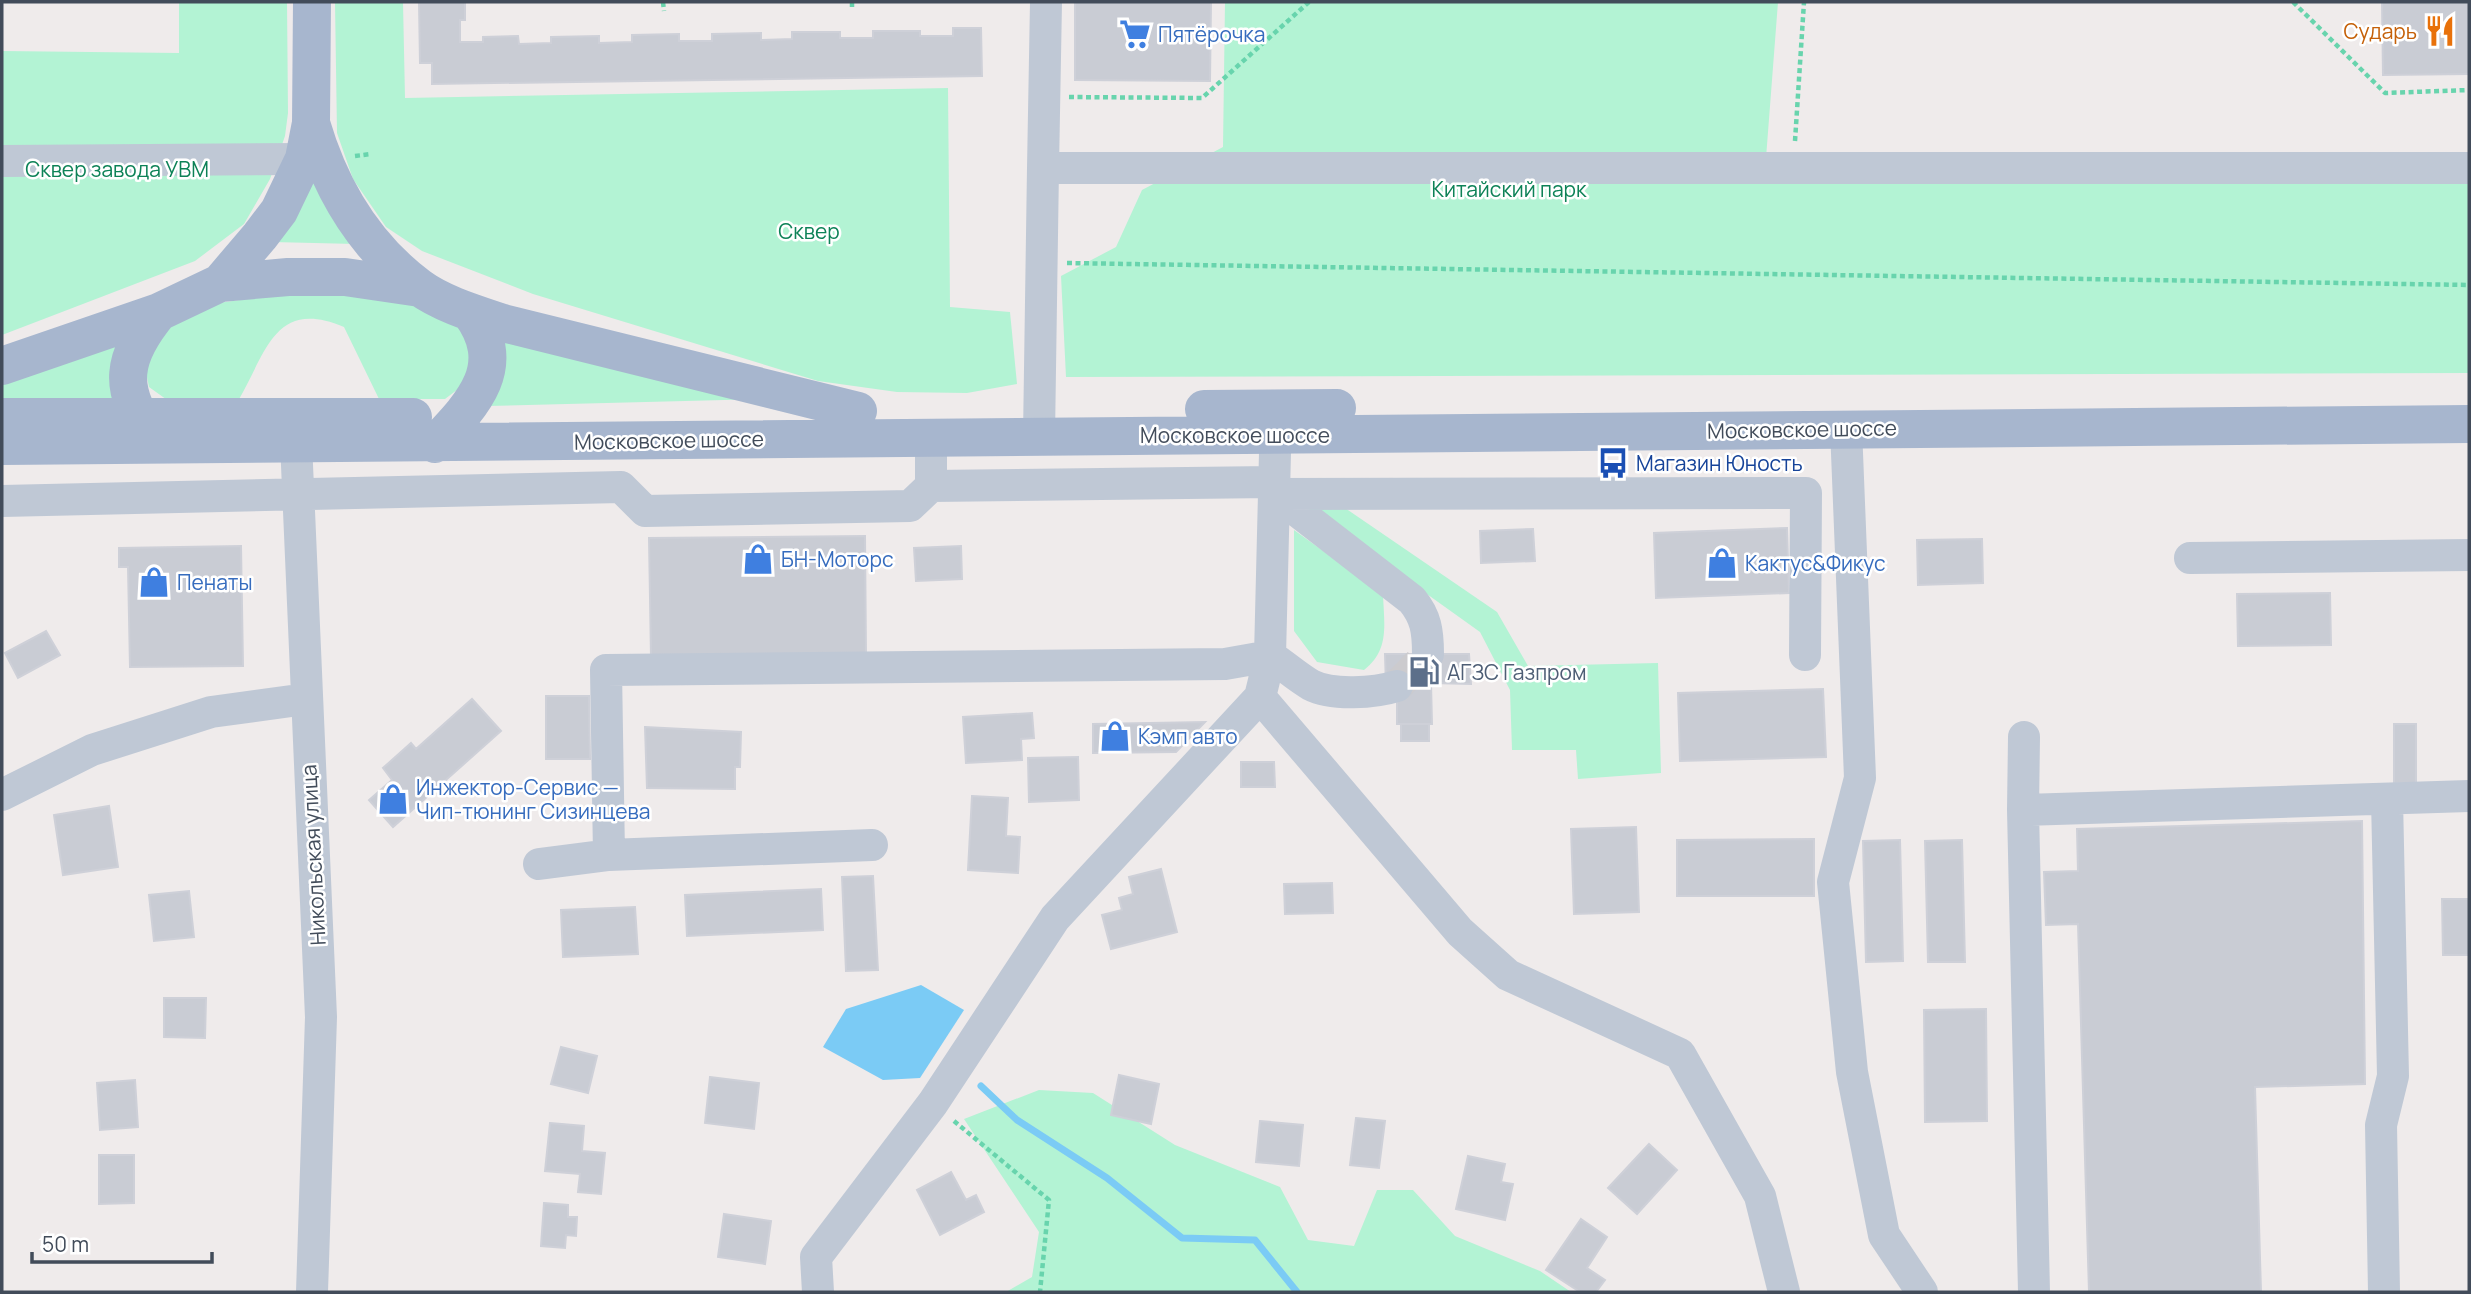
<svg xmlns="http://www.w3.org/2000/svg" width="2471" height="1294" viewBox="0 0 2471 1294" font-family="Manrope,sans-serif">
<rect width="100%" height="100%" fill="#efebeb"/>
<path fill="#b3f3d4" d="M 179,2 L 287,2 L 288,113 L 285,136 L 270,179 L 244,224 L 195,261 L 2,335 L 2,51 L 179,53 Z
M 335,2 L 403,2 L 405,98 L 948,88 L 950,307 L 1010,312 L 1017,384 L 967,393 L 897,392 L 818,381 L 533,294 L 422,251 L 386,227 L 353,179 L 337,133 Z
M 1225,2 L 1778,2 L 1764,184 L 2469,181 L 2469,373 L 1066,377 L 1061,276 L 1116,247 L 1142,190 L 1223,147 Z
M 313,178 L 356,244 L 272,242 Z
M 312,290 L 418,301 L 453,321 L 468,339 L 473,360 L 466,383 L 445,399 L 379,399 L 344,327 C 275,298 267,351 238,401 L 170,402 L 149,387 L 144,362 L 158,333 L 211,304 Z
M 132,330 L 120,406 L 2,401 L 2,379 Z
M 501,334 L 764,399 L 486,406 Z
M 1301,504 L 1345,508 L 1497,612 L 1528,666 L 1658,663 L 1661,773 L 1578,779 L 1576,750 L 1512,750 L 1510,690 L 1480,632 Z
M 1294,530 L 1383,594 C 1384,624 1390,650 1364,670 L 1317,662 L 1294,631 Z
M 1039,1090 L 1093,1093 L 1175,1145 L 1280,1187 L 1308,1240 L 1354,1246 L 1377,1190 L 1413,1190 L 1455,1236 L 1540,1271 L 1571,1292 L 1006,1292 L 1032,1277 L 1039,1232 L 964,1119 Z"/>
<path fill="#7bcbf5" d="M 921,985 L 964,1010 L 920,1078 L 883,1080 L 823,1047 L 846,1009 Z"/>
<g fill="none" stroke-linecap="round" stroke-linejoin="round">
<path stroke="#7bcbf5" stroke-width="7" d="M 981,1086 L 1017,1120 L 1107,1178 L 1182,1238 L 1255,1240 L 1297,1292"/>
</g>
<path fill="#c9ccd4" stroke="#ced0d8" stroke-width="2" d="M 419,2 L 465,2 L 465,20 L 460,20 L 460,42 L 483,42 L 483,37 L 518,36 L 519,44 L 551,43 L 551,37 L 599,36 L 599,43 L 632,42 L 632,35 L 679,34 L 679,41 L 712,41 L 712,34 L 761,33 L 761,40 L 792,39 L 792,32 L 840,32 L 840,38 L 873,38 L 873,31 L 920,31 L 920,36 L 953,36 L 953,28 L 981,28 L 982,76 L 432,84 L 432,63 L 420,63 Z
M 1075,2 L 1211,2 L 1210,81 L 1075,80 Z
M 2382,2 L 2469,2 L 2469,74 L 2383,75 Z
M 1787,528 L 1789,593 L 1656,598 L 1654,533 Z
M 1533,529 L 1535,561 L 1481,563 L 1480,531 Z
M 865,536 L 866,655 L 651,657 L 649,538 Z
M 1982,539 L 1983,583 L 1918,585 L 1917,540 Z
M 241,546 L 243,666 L 130,667 L 128,567 L 119,567 L 119,548 Z
M 961,546 L 962,579 L 916,581 L 914,548 Z
M 2330,593 L 2331,645 L 2238,646 L 2237,594 Z
M 46,631 L 60,655 L 18,678 L 5,653 Z
M 1385,654 L 1469,654 L 1471,684 L 1431,683 L 1432,724 L 1397,724 L 1397,686 L 1386,686 Z
M 1823,689 L 1826,757 L 1680,761 L 1678,693 Z
M 546,696 L 589,696 L 590,759 L 546,759 Z
M 472,699 L 501,731 L 393,827 L 369,800 L 392,780 L 383,768 L 411,743 L 416,749 Z
M 1032,713 L 1034,738 L 1021,739 L 1022,760 L 966,763 L 963,717 Z
M 1205,722 L 1176,752 L 1093,753 L 1093,724 Z
M 1401,724 L 1429,724 L 1429,741 L 1401,741 Z
M 2394,724 L 2416,724 L 2416,783 L 2394,783 Z
M 645,727 L 741,732 L 740,767 L 735,767 L 735,789 L 647,788 Z
M 1078,757 L 1079,800 L 1029,802 L 1028,758 Z
M 1241,762 L 1274,762 L 1275,787 L 1241,787 Z
M 972,796 L 1008,798 L 1006,836 L 1020,837 L 1018,873 L 968,870 Z
M 109,806 L 118,867 L 63,875 L 54,815 Z
M 2362,821 L 2365,1084 L 2255,1087 L 2261,1292 L 2089,1292 L 2078,924 L 2046,925 L 2044,872 L 2078,871 L 2077,829 Z
M 1636,827 L 1639,912 L 1574,914 L 1571,829 Z
M 1814,839 L 1814,896 L 1677,896 L 1677,840 Z
M 1900,840 L 1903,961 L 1866,962 L 1863,841 Z
M 1962,840 L 1965,962 L 1928,962 L 1925,841 Z
M 1161,869 L 1177,932 L 1111,949 L 1102,915 L 1122,910 L 1119,898 L 1133,894 L 1129,877 Z
M 873,876 L 878,970 L 846,971 L 842,877 Z
M 1332,883 L 1333,913 L 1285,914 L 1284,884 Z
M 821,889 L 823,930 L 687,936 L 685,895 Z
M 189,891 L 194,937 L 154,941 L 149,895 Z
M 2442,899 L 2469,899 L 2469,955 L 2443,955 Z
M 635,907 L 638,954 L 563,957 L 561,910 Z
M 164,998 L 206,998 L 205,1038 L 164,1037 Z
M 1986,1009 L 1987,1121 L 1925,1122 L 1924,1010 Z
M 561,1047 L 597,1056 L 588,1093 L 551,1084 Z
M 1119,1075 L 1159,1084 L 1151,1124 L 1111,1115 Z
M 710,1077 L 759,1083 L 754,1129 L 705,1123 Z
M 135,1080 L 138,1127 L 100,1130 L 97,1083 Z
M 1356,1118 L 1385,1121 L 1379,1168 L 1350,1165 Z
M 1260,1121 L 1303,1125 L 1299,1166 L 1256,1162 Z
M 550,1123 L 584,1126 L 582,1151 L 605,1153 L 601,1194 L 578,1192 L 580,1174 L 545,1171 Z
M 1649,1144 L 1677,1170 L 1637,1214 L 1608,1188 Z
M 99,1155 L 134,1155 L 134,1203 L 99,1204 Z
M 1468,1156 L 1505,1164 L 1501,1182 L 1513,1184 L 1505,1220 L 1456,1209 Z
M 951,1172 L 966,1200 L 976,1195 L 984,1212 L 940,1235 L 917,1190 Z
M 544,1203 L 568,1205 L 568,1217 L 577,1217 L 576,1236 L 566,1235 L 565,1248 L 541,1246 Z
M 724,1214 L 771,1221 L 765,1264 L 718,1257 Z
M 1581,1219 L 1607,1237 L 1587,1268 L 1605,1280 L 1596,1292 L 1580,1292 L 1546,1270 Z"/>
<g fill="none" stroke-linecap="round" stroke-linejoin="round">
<path stroke="#cccbce" stroke-width="32" stroke-dasharray="32 16" stroke-linecap="butt" d="M 1397,686 L 1428,654"/>
<path stroke="#68d4ad" stroke-width="4.5" stroke-dasharray="5 3.5" stroke-linecap="butt" d="M 663,2 L 664,11
M 852,2 L 852,10
M 2293,2 L 2385,93 L 2469,90
M 1069,97 L 1202,98 L 1309,2
M 1795,141 L 1804,2
M 355,156 L 371,154
M 1067,263 L 2469,285
M 954,1121 L 1049,1200 L 1040,1292"/>
<path stroke="#bfc8d5" stroke-width="32" d="M 2,161 L 304,159
M 1043,168 L 1046,2
M 295,419 L 321,1017 L 312,1292
M 1846,428 L 1860,778 L 1833,882 L 1852,1072 L 1884,1235 L 1922,1292
M 1039,436 L 1043,168 L 2469,168
M 931,486 L 1275,482
M 1275,494 L 1806,493 L 1805,655
M 1275,494 L 1412,600 C 1426,617 1428,631 1428,654
M 2,501 L 621,487 L 645,511 L 910,506 L 931,486 L 931,436
M 2190,558 L 2469,555
M 1260,697 L 1460,932 L 1508,975 L 1680,1054 L 1760,1196 L 1784,1292
M 2024,737 L 2023,810 L 2469,796
M 2,795 L 92,750 L 211,712 L 306,699
M 2023,810 L 2034,1292
M 609,855 L 606,670 L 1225,664 L 1270,656 L 1276,412
M 539,864 L 609,855 L 872,845
M 818,1292 L 816,1257 L 933,1103 L 1055,918 L 1260,697 L 1270,656 C 1284,665 1297,677 1311,685 C 1332,696 1375,693 1397,686
M 2384,1292 L 2381,1125 L 2393,1076 L 2387,799"/>
<path stroke="#a7b6ce" stroke-width="38" d="M 311,123 C 330,188 363,245 419,287 C 442,304 476,314 503,323 L 858,411
M 220,283 L 288,277 L 345,277 L 420,288
M 2,366 L 159,312 L 220,283 L 260,236 L 279,211 L 304,159 L 311,123 L 312,2
M 1204,409 L 1337,408
M 2,417 L 413,417
M 153,437 C 116,389 122,357 159,312
M 435,444 C 474,403 510,366 470,312
M 2,446 L 2469,424"/>
</g>
<defs>
<symbol id="restaurant-bare" viewBox="-9 -9 18 18"><path d="M-5-6h1v4h1v-4h1v4h1v-4h1v5L-1.5 .5V6h-2V.5L-5-1ZM5-6V6H3V1.5H1.5Q1.5-4 5-6Z" fill="#e8710a" stroke="#fff" stroke-width="2.5" paint-order="stroke"/></symbol>
<symbol id="supermarket-bare" viewBox="-9 -9 18 18"><path d="M-6-5.5h2.5l.6 2H6L4.5 2H-2.5L-4.4-4H-6ZM-1.5 3.2a1.3 1.3 0 1 0 .1 0ZM3 3.2a1.3 1.3 0 1 0 .1 0Z" fill="#3f7fe0" stroke="#fff" stroke-width="2.5" paint-order="stroke"/></symbol>
<symbol id="bus-bare" viewBox="-9 -9 18 18"><path d="M-5-6H5V4H4V6H2V4H-2V6H-4V4H-5ZM-3.5-4V0h7V-4ZM-3.5 1.2v1.5H-2V1.2ZM2 1.2v1.5H3.5V1.2Z" fill="#1a4fb4" stroke="#fff" stroke-width="2.5" paint-order="stroke"/></symbol>
<symbol id="shop-bare" viewBox="-9 -9 18 18"><path d="M-5-2.5h2.3a2.7 3.5 0 0 1 5.4 0H5L5.5 6h-11ZM-1.5-2.5h3a1.5 2.3 0 0 0-3 0Z" fill="#3f7fe0" stroke="#fff" stroke-width="2.5" paint-order="stroke"/></symbol>
<symbol id="fuel-bare" viewBox="-9 -9 18 18"><path d="M-5.5-6h7V0h2V4h1.3V-2.5L3-4.5l.8-.8L6-3V5H2.5V1h-1V6h-7ZM-4.2-4.7v3.2H.2V-4.7Z" fill="#5c6f8a" stroke="#fff" stroke-width="2.5" paint-order="stroke"/></symbol>
</defs>
<g fill-rule="evenodd">
<use href="#restaurant-bare" x="2418" y="9" width="44" height="44"/>
<use href="#supermarket-bare" x="1113" y="12" width="44" height="44"/>
<use href="#bus-bare" x="1591" y="441" width="44" height="44"/>
<use href="#shop-bare" x="736" y="537" width="44" height="44"/>
<use href="#shop-bare" x="1700" y="541" width="44" height="44"/>
<use href="#shop-bare" x="132" y="560" width="44" height="44"/>
<use href="#fuel-bare" x="1402" y="650" width="44" height="44"/>
<use href="#shop-bare" x="1093" y="714" width="44" height="44"/>
<use href="#shop-bare" x="371" y="777" width="44" height="44"/>
</g>
<g text-anchor="middle" dominant-baseline="central" stroke-width="5" stroke-linejoin="round" paint-order="stroke">
<g font-size="21" fill="#c56008" stroke="#fff" text-anchor="end">
<text x="2417" y="31">Сударь</text>
</g>
<g font-size="21" fill="#366cbe" stroke="#fff" text-anchor="start">
<text x="1158" y="34">Пятёрочка</text>
<text x="781" y="559">БН-Моторс</text>
<text x="1745" y="563">Кактус&amp;Фикус</text>
<text x="177" y="582">Пенаты</text>
<text x="1138" y="736">Кэмп авто</text>
<text x="416" y="787">Инжектор-Сервис —<tspan x="416" dy="24">Чип-тюнинг Сизинцева</tspan></text>
</g>
<g font-size="21" fill="#0d8257" stroke="#fff">
<text x="117" y="169">Сквер завода УВМ</text>
<text x="1509" y="189">Китайский парк</text>
<text x="809" y="231">Сквер</text>
</g>
<g font-size="21" fill="#424c5a" stroke="#fff">
<text transform="translate(1802 429) rotate(-1)">Московское шоссе</text>
<text x="1235" y="435">Московское шоссе</text>
<text transform="translate(669 440) rotate(-1)">Московское шоссе</text>
<text transform="translate(313 855) rotate(-93)">Никольская улица</text>
</g>
<g font-size="21" fill="#164399" stroke="#fff" text-anchor="start">
<text x="1636" y="463">Магазин Юность</text>
</g>
<g font-size="21" fill="#4e5e75" stroke="#fff" text-anchor="start">
<text x="1447" y="672">АГЗС Газпром</text>
</g>
</g>
<rect width="2471" height="1294" fill="none" stroke="#424c5a" stroke-width="7"/>
<path d="M32 1252v10h180v-10" fill="none" stroke="#424c5a" stroke-width="3.5"/>
<text x="42" y="1252" font-size="21" fill="#424c5a" stroke="#ffffff" stroke-width="5" paint-order="stroke">50 m</text>
</svg>
